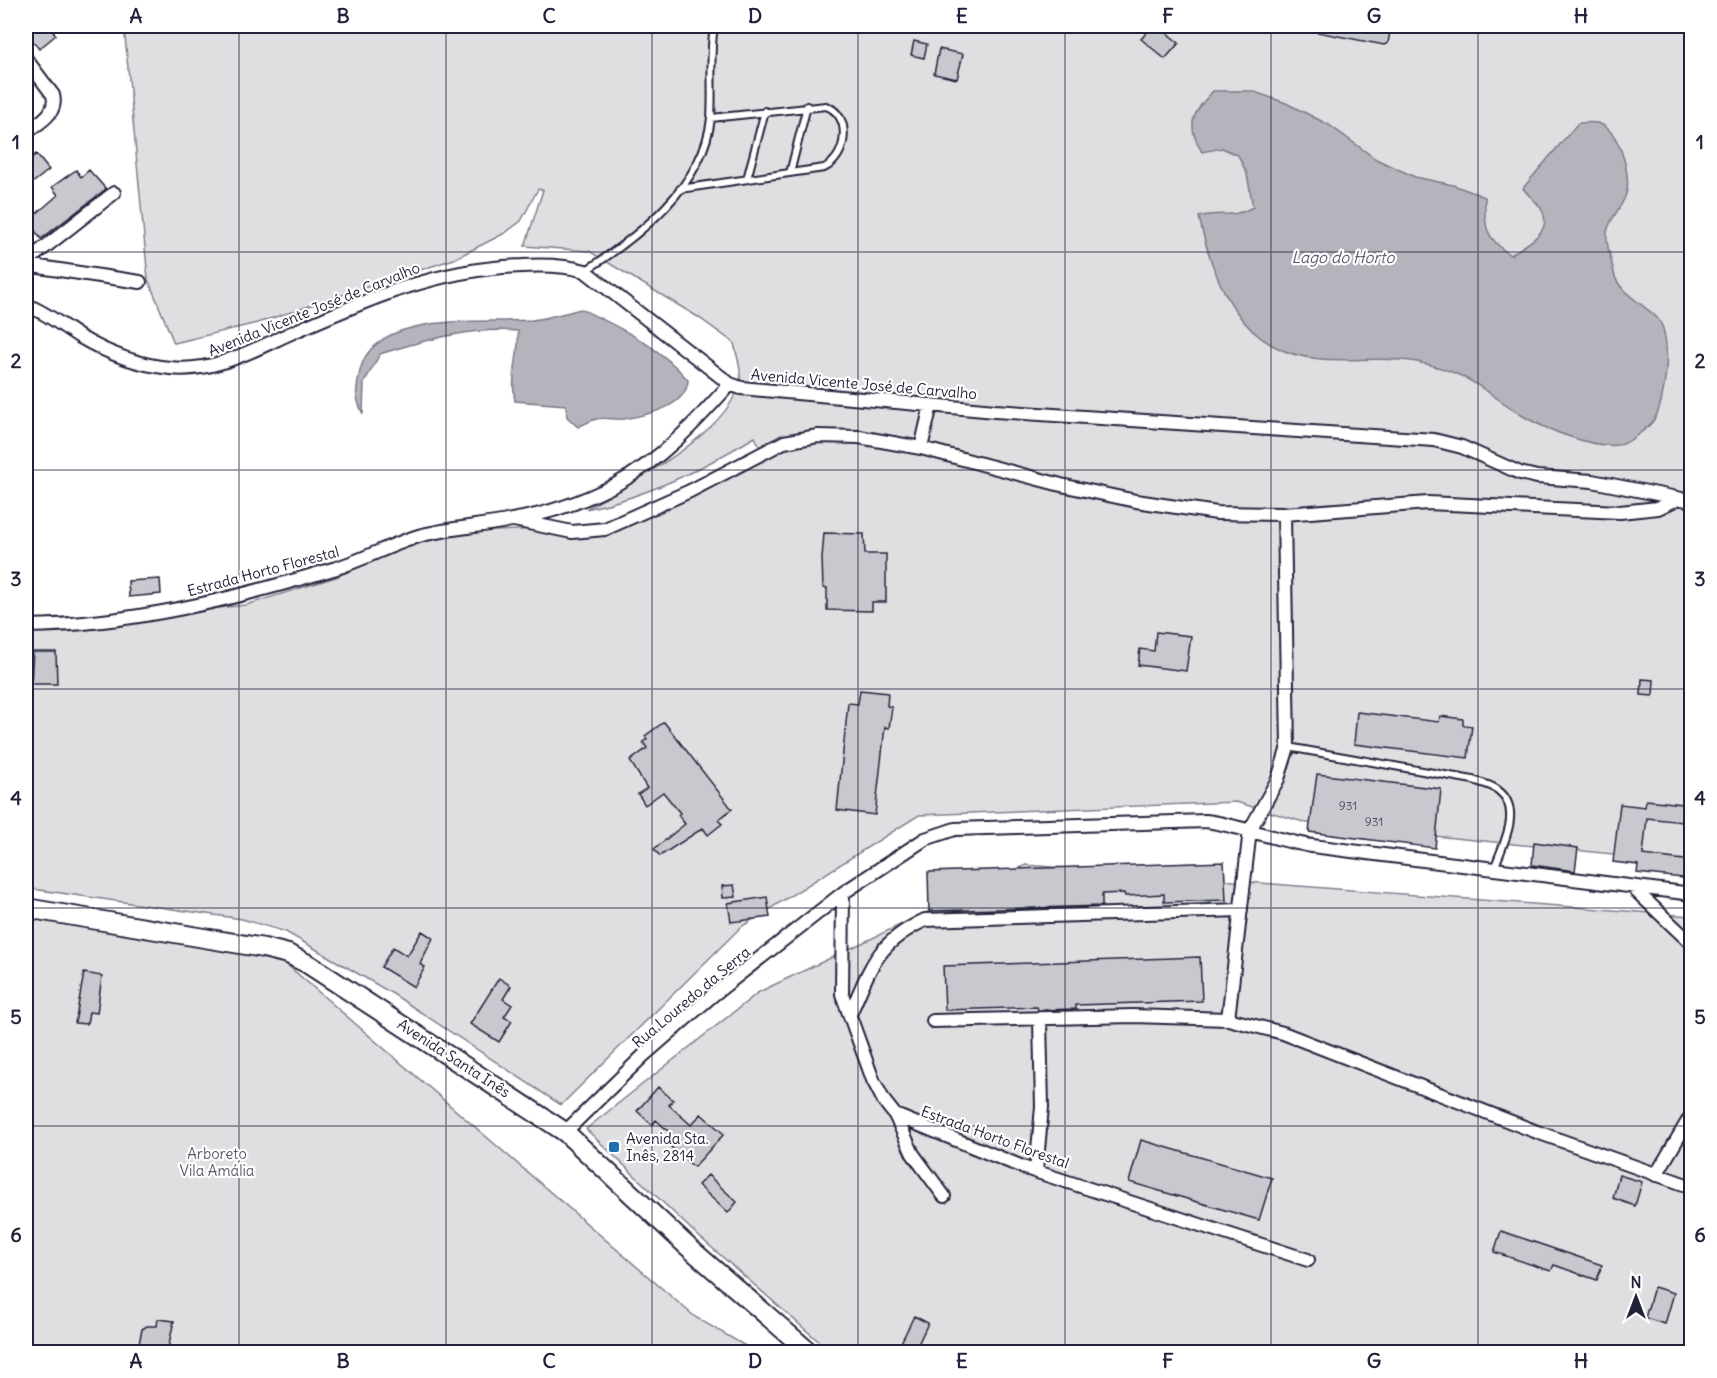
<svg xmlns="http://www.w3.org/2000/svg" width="1717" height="1378" viewBox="0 0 1717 1378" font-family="Delius,sans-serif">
<rect width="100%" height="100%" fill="#fff"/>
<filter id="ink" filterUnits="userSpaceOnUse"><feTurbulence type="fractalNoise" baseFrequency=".0167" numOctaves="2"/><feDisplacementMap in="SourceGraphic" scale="12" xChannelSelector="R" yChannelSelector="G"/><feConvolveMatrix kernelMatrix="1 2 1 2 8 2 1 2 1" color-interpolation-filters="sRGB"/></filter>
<g filter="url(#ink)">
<path fill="#dfdfe2" stroke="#80808e" stroke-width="1.5" d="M 124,26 L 1691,26 L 1691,862 L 1307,823 L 1236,802 L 919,815 L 741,927 L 561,1105 L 393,994 L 286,932 L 242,919 L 26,888 L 26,629 L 246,605 L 336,577 L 411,544 L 474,532 L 585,527 L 635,515 L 764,456 L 755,437 C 701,469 648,497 586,509 C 629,484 733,432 740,379 C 742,369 736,354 734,343 L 698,317 L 589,251 L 525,246 L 543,190 L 538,189 L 521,221 L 505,233 L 454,259 L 257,323 L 174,343 L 148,279 Z
M 1026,865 L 1691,916 L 1691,1352 L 831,1352 L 695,1233 L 586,1129 L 759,992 Z
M 26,910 L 278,957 L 695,1317 L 756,1352 L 26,1352 Z"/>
<path fill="#b4b4bc" stroke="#7a7a88" stroke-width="1.5" d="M 1213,91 L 1252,91 L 1286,103 L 1329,125 L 1376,159 L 1415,177 L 1453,185 L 1485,197 C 1484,227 1485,237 1510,255 C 1524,245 1554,233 1542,210 C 1538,202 1528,196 1523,188 L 1578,123 C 1584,123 1591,122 1597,123 C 1619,128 1630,171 1627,190 C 1625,205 1610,217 1607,232 C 1605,243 1612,262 1614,273 C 1618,293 1646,305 1658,319 C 1673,336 1666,404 1653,421 C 1649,426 1643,431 1639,434 C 1635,437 1628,442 1623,444 C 1598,451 1545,429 1523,416 C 1502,403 1483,386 1461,376 C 1447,369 1432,365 1417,362 C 1369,353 1318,371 1272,345 C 1228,321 1209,263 1199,217 C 1220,211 1233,219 1253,207 L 1247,174 L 1238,155 L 1222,148 L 1202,152 C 1185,124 1193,113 1213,91 Z
M 581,309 C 621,328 659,346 688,380 C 687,407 647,415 624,419 C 615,420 605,417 596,419 C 590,421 584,424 578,427 L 567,417 L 566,405 L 515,401 C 510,375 520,356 518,331 C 472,327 424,340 380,354 L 364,383 L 363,414 C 354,395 356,391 360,371 C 373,309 485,324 532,320 C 548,318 565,313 581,309 Z"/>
<path fill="#c8c8cf" stroke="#22223b" stroke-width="1.5" d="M 26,26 L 48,26 L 56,35 L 39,49 L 26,32 Z
M 1153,26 L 1158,26 L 1179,43 L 1165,59 L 1141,39 Z
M 1317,26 L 1391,26 L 1388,43 L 1384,45 L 1317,32 Z
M 914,41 L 927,44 L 924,58 L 911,55 Z
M 939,49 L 963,54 L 957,79 L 934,74 Z
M 36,154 L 49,170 L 26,188 L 26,163 Z
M 76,170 L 81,177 L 89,170 L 106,189 L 41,239 L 28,221 L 58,195 L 52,187 Z
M 824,533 L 864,534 L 865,554 L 886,554 L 886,602 L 872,602 L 872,611 L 827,610 L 827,588 L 823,588 L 822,558 Z
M 160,579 L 161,594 L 129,597 L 128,581 Z
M 1156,632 L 1191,636 L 1186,671 L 1138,665 L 1140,649 L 1154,651 Z
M 33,652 L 56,652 L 57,684 L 31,684 Z
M 1642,679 L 1654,680 L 1653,696 L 1641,695 Z
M 860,690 L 888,693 L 887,706 L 892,707 L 889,728 L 885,727 L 875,815 L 837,810 L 848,703 L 858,704 Z
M 1357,712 L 1439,722 L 1440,716 L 1463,719 L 1463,725 L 1472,726 L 1468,758 L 1354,744 Z
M 664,722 L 732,809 L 718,820 L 722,824 L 708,835 L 703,828 L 660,856 L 654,849 L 685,824 L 678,815 L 680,813 L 663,792 L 645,805 L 638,794 L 647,788 L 630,761 L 647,748 L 643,742 L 647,739 L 645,736 Z
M 1317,774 L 1441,789 L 1435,848 L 1309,832 Z
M 1646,800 L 1692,805 L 1692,823 L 1647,818 L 1643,855 L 1692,861 L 1692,879 L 1637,873 L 1638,865 L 1613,862 L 1620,804 L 1645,807 Z
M 1534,842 L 1578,848 L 1575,871 L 1532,865 Z
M 1224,862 L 1226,900 L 1164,902 L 1164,894 L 1125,896 L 1124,893 L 1102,894 L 1102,906 L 929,911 L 928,872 Z
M 734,885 L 736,897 L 723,898 L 722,886 Z
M 767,897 L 770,917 L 731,922 L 728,903 Z
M 422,931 L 433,938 L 420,964 L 425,967 L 414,987 L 381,967 L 393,947 L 407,956 Z
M 1200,957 L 1202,1001 L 1076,1005 L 1076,1009 L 1038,1010 L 1037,1007 L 945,1010 L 943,966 Z
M 84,973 L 102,976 L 97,1013 L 89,1012 L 87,1024 L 75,1023 Z
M 499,978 L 511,986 L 503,999 L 512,1005 L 504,1017 L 512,1021 L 499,1042 L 470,1024 Z
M 658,1087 L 673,1100 L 669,1105 L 691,1125 L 701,1114 L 724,1134 L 694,1167 L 671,1147 L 678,1140 L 656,1120 L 652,1125 L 637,1111 Z
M 1141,1140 L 1272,1178 L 1259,1220 L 1129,1182 Z
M 708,1175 L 737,1202 L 728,1213 L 698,1185 Z
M 1619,1175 L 1642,1182 L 1635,1206 L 1613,1198 Z
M 1501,1231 L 1602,1265 L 1597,1280 L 1554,1265 L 1551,1271 L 1494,1252 Z
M 1654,1287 L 1674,1293 L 1665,1324 L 1645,1318 Z
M 914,1316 L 928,1323 L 914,1353 L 896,1353 Z
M 158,1319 L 174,1321 L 167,1353 L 137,1353 L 142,1329 L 147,1326 L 157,1326 Z"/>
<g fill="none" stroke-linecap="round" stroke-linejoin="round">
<defs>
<path id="service" d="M 790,173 L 807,106
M 747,179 L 765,111
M 680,189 L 824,168 C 848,157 852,115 826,106 L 711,118
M 585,271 C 638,237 704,186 711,118 C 713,87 709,56 714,26
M 1288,747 L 1473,780 C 1481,783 1493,785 1499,791 C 1523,810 1502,846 1494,869"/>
<path id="minor" d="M 26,59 L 53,95 C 58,114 39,122 26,133
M 26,262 L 114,193
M 26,265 L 140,282
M 26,305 C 46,312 62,326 80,337 C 107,353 139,365 170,368 C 214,373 253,350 291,333 C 366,300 439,268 522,266 C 543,265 565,265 585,271 L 730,384 L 741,388 L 995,411 L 1434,440 L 1462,447 L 1520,473 L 1537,477 L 1592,481 L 1692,501
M 921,448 L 931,405
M 514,520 L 572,532 L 605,529 L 690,491 L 784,442 L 818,436 L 859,437 L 921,448 L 1061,485 L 1136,501 L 1217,513 L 1284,514 L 1428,503 L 1620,512 L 1658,508 L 1677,499
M 26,626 C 129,625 235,599 333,569 C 364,560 391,544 422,535 C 452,528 482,526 512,520 C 546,514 584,501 615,485 C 662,459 695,423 730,384
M 1632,887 L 1692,944
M 843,893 L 842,994 L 873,1080 L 884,1101 L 895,1115 L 1025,1168 L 1308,1260
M 850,1014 C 871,967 876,943 925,920 L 1241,910
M 1228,1019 L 1250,830 L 1278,779 L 1288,747 L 1284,514
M 933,1021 L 1133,1016 L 1228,1019 L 1283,1033 L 1537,1132 L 1692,1187
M 895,1115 L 913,1154 L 944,1196
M 565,1132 L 643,1056 L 713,995 L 843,893 L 925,839 L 955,829 L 1206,821 C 1242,826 1276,840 1312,846 L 1692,894
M 1036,1171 L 1042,1107 L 1040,1020
M 1656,1175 L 1692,1114"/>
<path id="secondary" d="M 26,908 L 264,948 L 288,954 L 308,964 L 565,1132 L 686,1245 L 809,1352"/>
</defs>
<use href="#service" stroke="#22223b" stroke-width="10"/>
<use href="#minor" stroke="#22223b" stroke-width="16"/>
<use href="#secondary" stroke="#22223b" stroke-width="22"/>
<use href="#service" stroke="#fff" stroke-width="6"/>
<use href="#minor" stroke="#fff" stroke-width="12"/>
<use href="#secondary" stroke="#fff" stroke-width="18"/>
</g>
</g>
<path fill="none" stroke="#22223b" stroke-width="1.5" stroke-opacity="0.55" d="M 239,26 L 239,1352M 446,26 L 446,1352M 652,26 L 652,1352M 858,26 L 858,1352M 1065,26 L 1065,1352M 1271,26 L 1271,1352M 1478,26 L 1478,1352M 26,252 L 1692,252M 26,470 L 1692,470M 26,689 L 1692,689M 26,908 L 1692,908M 26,1126 L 1692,1126"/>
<rect fill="#1f6fb2" stroke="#fff" stroke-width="2" x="608" y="1141" width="12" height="12" rx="3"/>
<g text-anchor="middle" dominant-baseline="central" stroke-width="4.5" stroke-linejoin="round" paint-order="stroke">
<g font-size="12" fill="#4c4c60">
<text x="1348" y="805">931</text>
<text x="1374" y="821">931</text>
</g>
<g font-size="15" fill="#22223b" stroke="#fff">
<text transform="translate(314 309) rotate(-22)">Avenida Vicente José de Carvalho</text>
<text transform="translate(864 384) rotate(5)">Avenida Vicente José de Carvalho</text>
<text transform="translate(263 571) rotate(-15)">Estrada Horto Florestal</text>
<text transform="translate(691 997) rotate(-40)">Rua Louredo da Serra</text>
<text transform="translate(454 1058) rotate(33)">Avenida Santa Inês</text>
<text transform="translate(995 1137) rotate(20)">Estrada Horto Florestal</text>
</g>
<g font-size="15" fill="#22223b" stroke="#fff" text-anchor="start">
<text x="626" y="1138">Avenida Sta.<tspan x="626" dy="17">Inês, 2814</tspan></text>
</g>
<g font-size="15" fill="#5b5b6d" stroke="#fff">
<text x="217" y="1153">Arboreto<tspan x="217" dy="17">Vila Amália</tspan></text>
</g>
<g font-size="16" font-style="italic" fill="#5c5c6f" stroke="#fff">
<text x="1343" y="257">Lago do Horto</text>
</g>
</g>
<rect width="1717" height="1378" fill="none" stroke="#fff" stroke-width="66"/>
<g transform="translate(1636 1297)" stroke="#ffffff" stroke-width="4.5" paint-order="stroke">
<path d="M0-4.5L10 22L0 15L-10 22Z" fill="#22223b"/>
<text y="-9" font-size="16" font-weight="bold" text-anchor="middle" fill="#22223b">N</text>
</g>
<rect x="33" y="33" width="1651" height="1312" fill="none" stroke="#22223b" stroke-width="2"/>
<g font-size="20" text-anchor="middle" font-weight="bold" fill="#22223b">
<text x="136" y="23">A</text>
<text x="343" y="23">B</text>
<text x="549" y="23">C</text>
<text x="755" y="23">D</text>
<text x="962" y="23">E</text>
<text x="1168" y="23">F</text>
<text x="1374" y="23">G</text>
<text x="1581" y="23">H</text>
<text x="16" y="149">1</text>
<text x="1700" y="149">1</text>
<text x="16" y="368">2</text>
<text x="1700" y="368">2</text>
<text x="16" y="586">3</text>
<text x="1700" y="586">3</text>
<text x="16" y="805">4</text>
<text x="1700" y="805">4</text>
<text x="16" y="1024">5</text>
<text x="1700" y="1024">5</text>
<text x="16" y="1242">6</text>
<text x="1700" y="1242">6</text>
<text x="136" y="1368">A</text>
<text x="343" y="1368">B</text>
<text x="549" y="1368">C</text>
<text x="755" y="1368">D</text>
<text x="962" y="1368">E</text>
<text x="1168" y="1368">F</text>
<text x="1374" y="1368">G</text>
<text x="1581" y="1368">H</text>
</g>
</svg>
